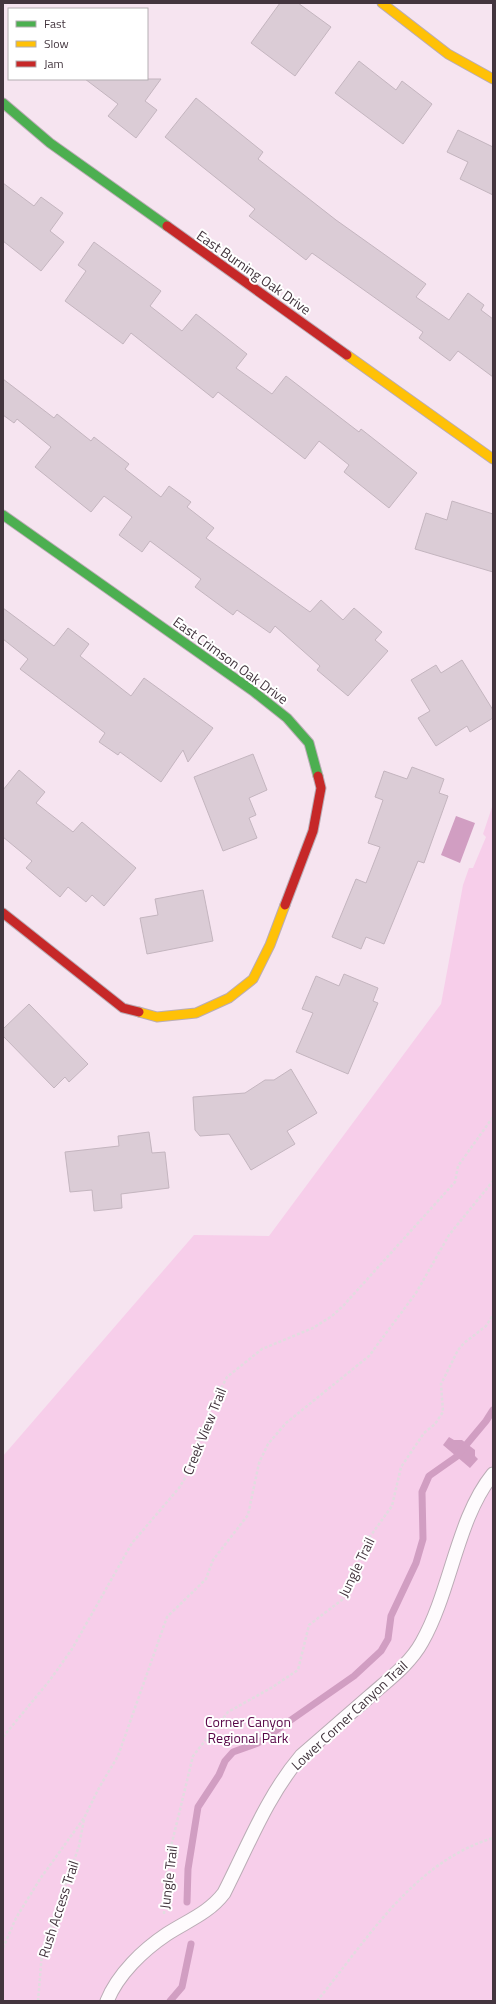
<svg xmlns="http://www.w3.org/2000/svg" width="496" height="2004" viewBox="0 0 496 2004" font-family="'Titillium Web',sans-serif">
<rect width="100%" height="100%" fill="#f6e4f0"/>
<path fill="#f7ceea" d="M 493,804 L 493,2001 L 3,2001 L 3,1456 L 194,1235 L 269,1236 L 441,1004 L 463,885 L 469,868 L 473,868 L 486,837 L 483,834 Z"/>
<path fill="#d19ec2" d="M 456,816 L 475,823 L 460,863 L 441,855 Z
M 449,1437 L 454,1440 L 462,1440 L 475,1450 L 475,1456 L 478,1459 L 470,1468 L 443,1445 Z"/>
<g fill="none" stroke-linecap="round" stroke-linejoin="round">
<path stroke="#d19ec2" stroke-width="7" d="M 187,1902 L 188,1869 L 198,1807 L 219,1775 L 225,1761 L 233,1752 L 258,1743 L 354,1676 L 381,1651 L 388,1639 L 391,1616 L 416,1563 L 423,1539 L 422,1492 L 429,1476 L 456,1457 L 486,1421 L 493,1410
M 170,2001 L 182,1987 L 191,1944"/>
</g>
<path fill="#dbccd6" stroke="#c4b5bf" d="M 280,3 L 298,3 L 331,27 L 295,76 L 251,43 Z
M 359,61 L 396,90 L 402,81 L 432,104 L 403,144 L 335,93 Z
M 85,79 L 161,79 L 145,101 L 157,110 L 136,138 L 108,116 L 118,104 Z
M 196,98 L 263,152 L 258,159 L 336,220 L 426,284 L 416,297 L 449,320 L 468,293 L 484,305 L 481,310 L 493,319 L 493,377 L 458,351 L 450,361 L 419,338 L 423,332 L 312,253 L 306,260 L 249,216 L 255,209 L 165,137 Z
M 458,130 L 493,147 L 493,195 L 460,179 L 468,162 L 447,152 Z
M 3,183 L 34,206 L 41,197 L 63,213 L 50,231 L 64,242 L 41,271 L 3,241 Z
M 94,242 L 161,291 L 150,306 L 182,331 L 196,314 L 247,354 L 236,368 L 272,394 L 286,376 L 359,432 L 361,429 L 417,473 L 389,508 L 344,472 L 349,465 L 319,441 L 305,459 L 218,392 L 213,398 L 131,333 L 123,344 L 65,301 L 86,271 L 78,265 Z
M 3,379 L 54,418 L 57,414 L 91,441 L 94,437 L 129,464 L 125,469 L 161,497 L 169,486 L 191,502 L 187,507 L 214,528 L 206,538 L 310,612 L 321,600 L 343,620 L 354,608 L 382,632 L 375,640 L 388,651 L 348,696 L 317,670 L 320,666 L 275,626 L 270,633 L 237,610 L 233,615 L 195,587 L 201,579 L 150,541 L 142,552 L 119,535 L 132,517 L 104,496 L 91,512 L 35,467 L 51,447 L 17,419 L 14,423 L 3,415 Z
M 452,501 L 493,514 L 493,572 L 415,549 L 426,513 L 447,520 Z
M 3,608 L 54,646 L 68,628 L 89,644 L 80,656 L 131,696 L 144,678 L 213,728 L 188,762 L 183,750 L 161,782 L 120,752 L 118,755 L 99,742 L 105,733 L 20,669 L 28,659 L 3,639 Z
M 462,660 L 493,710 L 493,718 L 470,732 L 467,726 L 436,746 L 418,718 L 430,711 L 411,680 L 436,665 L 441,673 Z
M 253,754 L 267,790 L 249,798 L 256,815 L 249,818 L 257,838 L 223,851 L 194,777 Z
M 412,767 L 444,779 L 439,793 L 448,796 L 424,863 L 418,861 L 384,944 L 366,937 L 361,949 L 332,937 L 356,879 L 366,883 L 380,847 L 368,843 L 383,800 L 375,797 L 384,771 L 407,779 Z
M 19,770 L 45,792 L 36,803 L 73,832 L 82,822 L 136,868 L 104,906 L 92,895 L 86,902 L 68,887 L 60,897 L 26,868 L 32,861 L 3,837 L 3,790 Z
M 203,890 L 213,941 L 147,954 L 140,918 L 158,915 L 155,899 Z
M 344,974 L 378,988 L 373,1001 L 378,1003 L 348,1074 L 296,1052 L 313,1013 L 302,1009 L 316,976 L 339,986 Z
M 29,1004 L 88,1064 L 69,1082 L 65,1077 L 54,1088 L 3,1036 L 3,1029 Z
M 291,1069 L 317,1113 L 287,1131 L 295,1144 L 251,1170 L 229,1134 L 200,1136 L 195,1130 L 193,1097 L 245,1093 L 265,1080 L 274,1080 Z
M 149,1132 L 152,1153 L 165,1152 L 169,1188 L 121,1194 L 122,1208 L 94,1211 L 92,1190 L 70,1192 L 65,1152 L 119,1146 L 118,1136 Z"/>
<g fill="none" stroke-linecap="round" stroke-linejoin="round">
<defs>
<path id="lane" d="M 107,2001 C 118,1974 143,1950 167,1934 C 187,1921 209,1913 224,1893 C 248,1846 267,1796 301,1756 C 324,1736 347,1716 370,1696 C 388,1680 410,1664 422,1642 C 451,1591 457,1518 493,1474"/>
<path id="fast" d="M 3,103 L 50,143 L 167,226
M 3,515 L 253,691 L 287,718 L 309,743 L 318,776"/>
<path id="slow" d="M 382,3 L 448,54 L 493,79
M 347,355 L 493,459
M 139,1012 L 157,1017 L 196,1013 L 229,998 L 253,979 L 270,945 L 285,905"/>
<path id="jam" d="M 167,226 L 347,355
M 285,905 L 313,831 L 321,788 L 318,776
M 3,913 L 123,1008 L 139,1012"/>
</defs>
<use href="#lane" stroke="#baacb5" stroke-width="15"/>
<use href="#fast" stroke="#baacb5" stroke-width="11"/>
<use href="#slow" stroke="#baacb5" stroke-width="11"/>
<use href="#jam" stroke="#baacb5" stroke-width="11"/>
<path stroke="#e2dce0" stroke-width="2.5" stroke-dasharray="3 2" stroke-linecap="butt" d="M 3,1737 L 50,1680 L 72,1649 L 132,1543 L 179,1488 L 188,1473 L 209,1412 L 227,1377 L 262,1349 L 313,1328 L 332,1316 L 343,1306 L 455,1182 L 458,1166 L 493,1117
M 164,1914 L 168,1859 L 193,1756 L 228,1712 L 271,1688 L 298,1670 L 309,1625 L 343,1599 L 369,1538 L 392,1506 L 401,1467 L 424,1433 L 435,1424 L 443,1412 L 441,1384 L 458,1350 L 464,1343 L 486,1326 L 493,1315
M 3,1948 L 16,1918 L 40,1879 L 84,1818 L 100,1786 L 118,1756 L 167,1617 L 206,1579 L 213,1560 L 248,1515 L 259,1463 L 268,1444 L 286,1423 L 369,1356 L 416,1293 L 449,1235 L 493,1181
M 38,2001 L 42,1953 L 79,1846 L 84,1819
M 317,2001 C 367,1940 413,1862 493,1838"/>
<use href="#lane" stroke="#fefbfd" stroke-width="13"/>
<use href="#fast" stroke="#4caf50" stroke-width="9"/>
<use href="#slow" stroke="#ffc107" stroke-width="9"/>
<use href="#jam" stroke="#c62828" stroke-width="9"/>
</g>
<g text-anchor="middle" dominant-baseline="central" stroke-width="4" stroke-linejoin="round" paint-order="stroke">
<g font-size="14" fill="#43353e" stroke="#fff">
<text transform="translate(254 272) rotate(35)">East Burning Oak Drive</text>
<text transform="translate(231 660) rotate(36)">East Crimson Oak Drive</text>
<text transform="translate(204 1431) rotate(-68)">Creek View Trail</text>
<text transform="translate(356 1567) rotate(-64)">Jungle Trail</text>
<text transform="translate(349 1715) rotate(-43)">Lower Corner Canyon Trail</text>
<text transform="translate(168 1877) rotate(-83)">Jungle Trail</text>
<text transform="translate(58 1909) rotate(-72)">Rush Access Trail</text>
</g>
<g font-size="14" fill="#580748" stroke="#fff">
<text x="248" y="1721">Corner Canyon<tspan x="248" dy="16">Regional Park</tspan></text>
</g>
</g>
<rect width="496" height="2004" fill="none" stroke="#43353e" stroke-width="8"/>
<rect x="8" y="8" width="140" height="72" fill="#ffffff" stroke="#b4aeb2"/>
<rect x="16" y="21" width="20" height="6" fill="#4caf50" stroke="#b4aeb2"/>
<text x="44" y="28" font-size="12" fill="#43353e">Fast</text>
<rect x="16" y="41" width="20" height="6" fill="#ffc107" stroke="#b4aeb2"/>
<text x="44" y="48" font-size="12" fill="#43353e">Slow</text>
<rect x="16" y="61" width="20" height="6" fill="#c62828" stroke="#b4aeb2"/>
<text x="44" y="68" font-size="12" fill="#43353e">Jam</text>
</svg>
